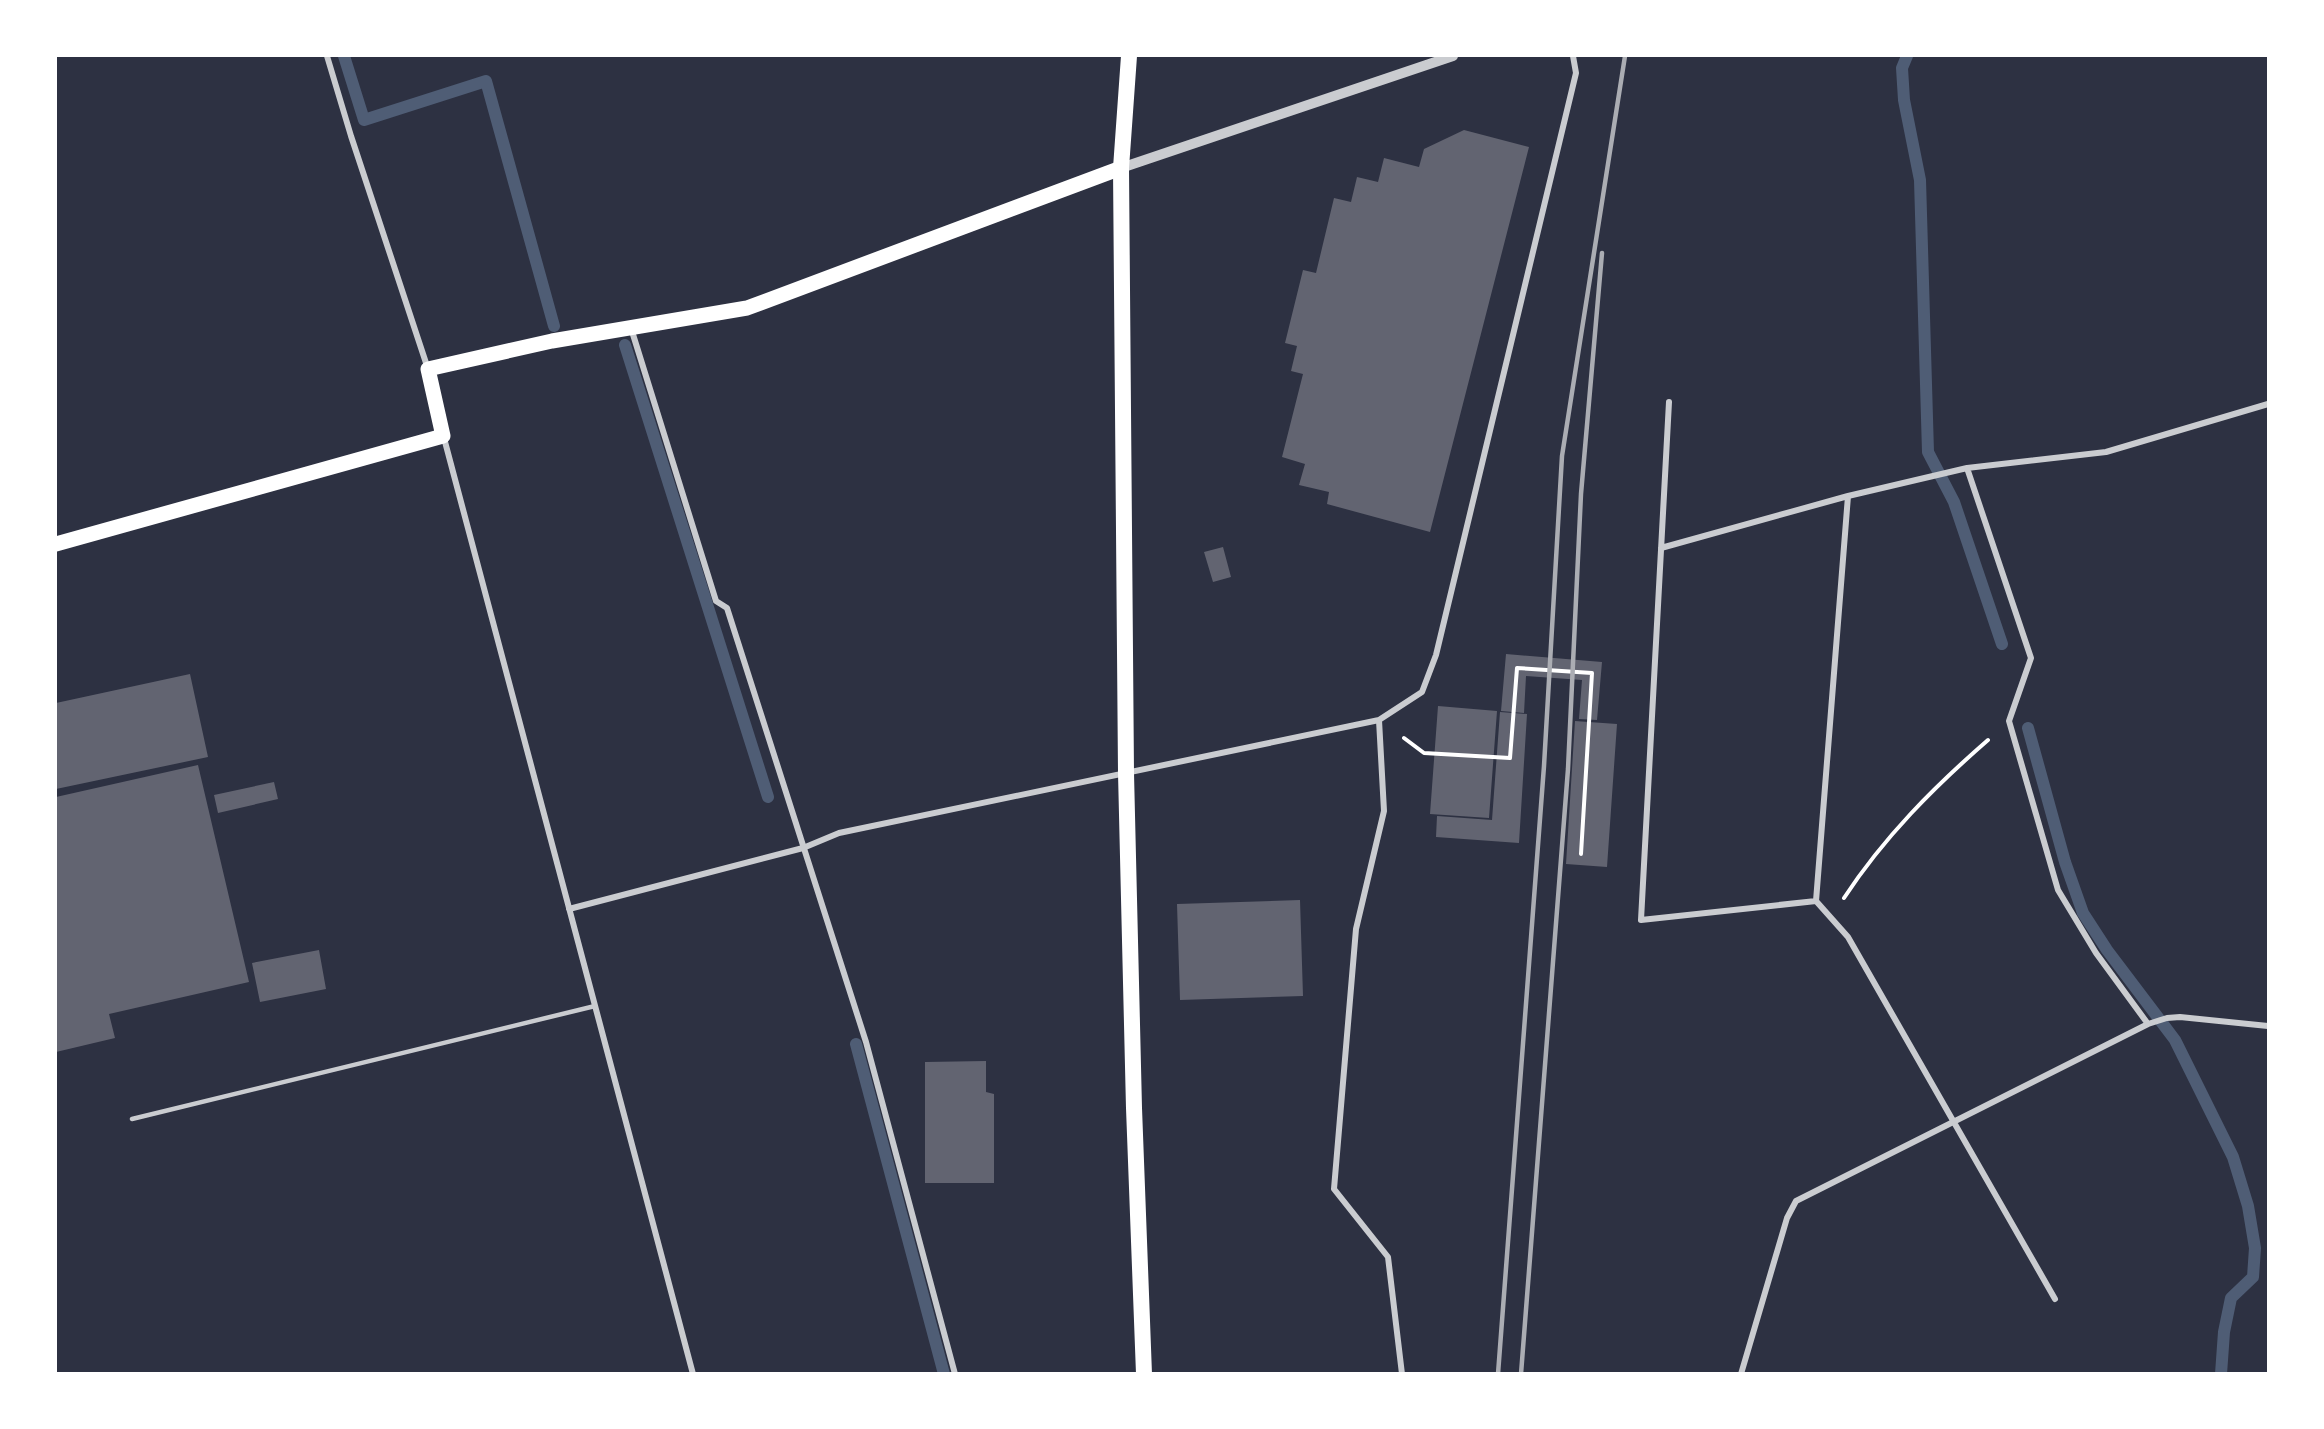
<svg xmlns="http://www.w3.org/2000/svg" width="2324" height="1429" viewBox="0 0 2324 1429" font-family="Roboto,sans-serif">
<rect width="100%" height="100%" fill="#2d3142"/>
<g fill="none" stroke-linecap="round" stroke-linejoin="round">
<path stroke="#4f5d75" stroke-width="12" d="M 344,56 L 364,120 L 486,81 L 554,326
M 1907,56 L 1902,68 L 1904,100 L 1920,180 L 1928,452 L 1954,502 L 2002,644
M 625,345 L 768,797
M 2028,728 L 2065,862 L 2083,913 L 2107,950 L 2175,1040 L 2233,1157 L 2248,1206 L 2255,1248 L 2253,1277 L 2231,1298 L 2224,1332 L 2221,1374
M 856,1044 L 944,1374"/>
</g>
<path fill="#626471" d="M 1464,130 L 1529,147 L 1430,532 L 1327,504 L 1329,492 L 1299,485 L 1305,464 L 1282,457 L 1303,374 L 1291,371 L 1297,346 L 1285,343 L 1303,270 L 1316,273 L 1334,198 L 1351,202 L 1357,177 L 1378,182 L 1384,158 L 1419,167 L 1424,149 Z
M 1223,547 L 1231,577 L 1213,582 L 1204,552 Z
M 1506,654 L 1602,662 L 1597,720 L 1579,719 L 1582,680 L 1526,676 L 1524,713 L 1501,711 Z
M 190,674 L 208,757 L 56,789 L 56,703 Z
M 1438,706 L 1497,711 L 1489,818 L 1430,814 Z
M 1500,712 L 1527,714 L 1519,843 L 1436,837 L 1437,816 L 1492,820 Z
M 1575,721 L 1617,724 L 1607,867 L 1566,864 Z
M 198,765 L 249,982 L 109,1014 L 115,1038 L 56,1052 L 56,797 Z
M 274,782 L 278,799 L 218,813 L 214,795 Z
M 1300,900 L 1303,996 L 1180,1000 L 1177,904 Z
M 319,950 L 326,989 L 260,1002 L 252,963 Z
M 986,1061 L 986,1092 L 994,1094 L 994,1183 L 925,1183 L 925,1062 Z"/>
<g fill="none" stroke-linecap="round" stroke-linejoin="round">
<path stroke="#fff" stroke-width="4" d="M 1404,738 L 1424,753 L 1510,758 L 1517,668 L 1592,673 L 1581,854
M 1844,898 C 1884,837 1934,787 1988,740"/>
<path stroke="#caccd0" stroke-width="4.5" d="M 132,1119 L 595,1006"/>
<path stroke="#caccd0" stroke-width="6" d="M 327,56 L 351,136 L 428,369
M 631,328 L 716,601 L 727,608 L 866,1042 L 955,1374
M 1669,402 L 1641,920 L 1816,901 L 1848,496
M 444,438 L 693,1374
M 1967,468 L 2031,658 L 2009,721 L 2058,890 L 2096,953 L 2148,1024
M 1661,548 L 1848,496 L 1967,468 L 2106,452 L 2268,404
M 1816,901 L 1848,937 L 2055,1299
M 569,909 L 803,848 L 839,833 L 1379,720
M 1402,1374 L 1388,1257 L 1334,1189 L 1356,929 L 1384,811 L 1379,720 L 1422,692 L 1436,655 L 1576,73 L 1573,56
M 1741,1374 L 1787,1218 L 1796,1201 L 2148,1024 L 2167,1018 L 2180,1017 L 2268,1026"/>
<path stroke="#caccd0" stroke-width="10" d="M 1121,168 L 1453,56"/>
<path stroke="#fff" stroke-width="15" d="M 56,544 L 443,436 L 428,369 L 552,341 L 747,308 L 1121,168"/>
<path stroke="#fff" stroke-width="16" d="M 1129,56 L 1121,168 L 1126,773 L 1134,1108 L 1144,1374"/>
<path stroke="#abadb3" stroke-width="4.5" d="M 1498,1374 L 1544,766 L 1562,456 L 1625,56
M 1521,1374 L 1568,769 L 1581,494 L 1602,253"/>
</g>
<rect width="2324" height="1429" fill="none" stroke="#ffffff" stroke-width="114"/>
</svg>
